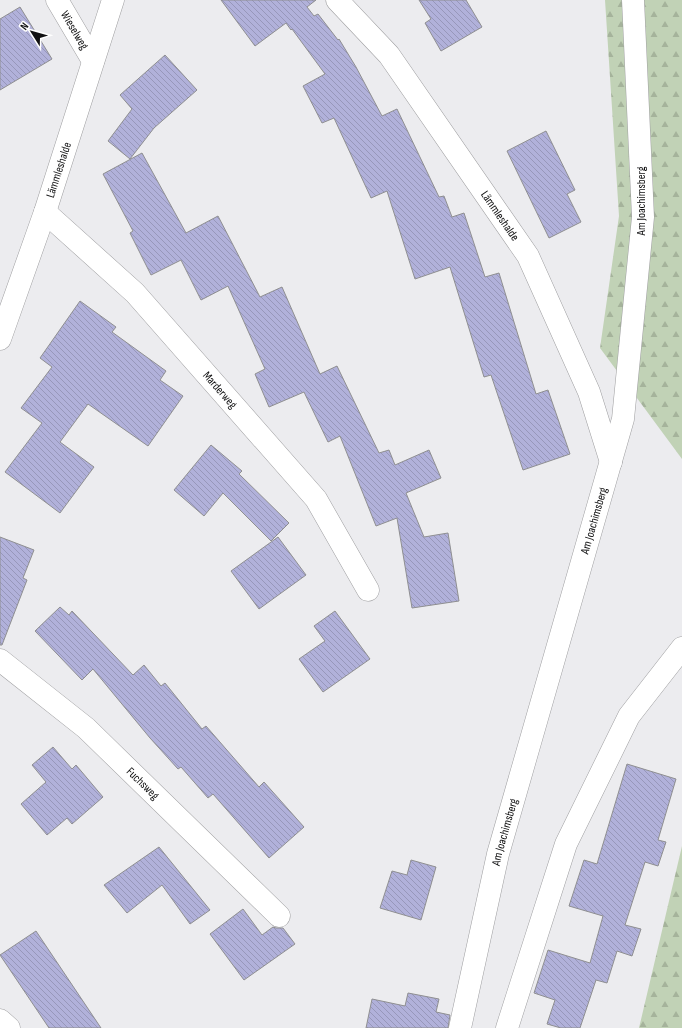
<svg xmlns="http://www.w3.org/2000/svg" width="682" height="1028" viewBox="0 0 682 1028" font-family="'Sofia Sans Condensed',sans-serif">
<defs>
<pattern id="forest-firs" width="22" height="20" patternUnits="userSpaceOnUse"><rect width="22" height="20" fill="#c1d2b6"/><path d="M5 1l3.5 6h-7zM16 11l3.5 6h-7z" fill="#a5b39b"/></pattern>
<pattern id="building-back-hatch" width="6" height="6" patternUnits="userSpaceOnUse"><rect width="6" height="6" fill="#b1b1da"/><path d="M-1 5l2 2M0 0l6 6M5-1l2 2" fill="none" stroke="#9797ba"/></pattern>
</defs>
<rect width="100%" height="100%" fill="#ececef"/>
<path fill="url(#forest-firs)" d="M 605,0 L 682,0 L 682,459 L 600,348 L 619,216 Z
M 682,846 L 682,1028 L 639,1028 Z"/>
<path fill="url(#building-back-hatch)" stroke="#8f8f91" d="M 221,0 L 316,0 L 307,7 L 314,16 L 318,14 L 338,40 L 339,39 L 356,67 L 382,116 L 397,109 L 439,197 L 444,196 L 452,217 L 464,213 L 485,277 L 499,273 L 536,394 L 548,390 L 570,454 L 523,470 L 491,375 L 484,377 L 450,267 L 415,279 L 387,191 L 371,198 L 334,118 L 322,123 L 303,86 L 325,74 L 292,29 L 291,30 L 286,23 L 255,46 Z
M 419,0 L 466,0 L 482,27 L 441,51 L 425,23 L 431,19 Z
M 20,7 L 52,59 L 0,90 L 0,19 Z
M 165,55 L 197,90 L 154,128 L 130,159 L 108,141 L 132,109 L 120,95 Z
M 546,131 L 575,190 L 567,194 L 581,222 L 549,238 L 507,151 Z
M 142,153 L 186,233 L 218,216 L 260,297 L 282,287 L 320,374 L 337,366 L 379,453 L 389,450 L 395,465 L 429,450 L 441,478 L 406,493 L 424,537 L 448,533 L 459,601 L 412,608 L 397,518 L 376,526 L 340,436 L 328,442 L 304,392 L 269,407 L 255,374 L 265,369 L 228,286 L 201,300 L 181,260 L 151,275 L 130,233 L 133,231 L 103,174 Z
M 80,301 L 116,327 L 112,332 L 166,371 L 160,380 L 183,396 L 148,446 L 88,404 L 60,442 L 94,467 L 60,513 L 5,472 L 42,423 L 21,408 L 52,367 L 40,358 Z
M 211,445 L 242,471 L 239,474 L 289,523 L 271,541 L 223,493 L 204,516 L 174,490 Z
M 0,537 L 34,550 L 23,578 L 27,580 L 2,645 L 0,645 Z
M 278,537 L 306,575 L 259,609 L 231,571 Z
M 60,607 L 69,615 L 72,611 L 133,675 L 144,665 L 161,686 L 165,683 L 202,729 L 206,726 L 259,787 L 264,782 L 304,827 L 269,858 L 213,794 L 208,798 L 181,767 L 178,769 L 150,738 L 93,669 L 82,680 L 35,631 Z
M 335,611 L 370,659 L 323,692 L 299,659 L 325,641 L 314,626 Z
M 53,747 L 72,769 L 76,765 L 103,797 L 72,824 L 67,818 L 47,835 L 21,804 L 46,782 L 32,765 Z
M 627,764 L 676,779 L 658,840 L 666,842 L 658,866 L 645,862 L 625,925 L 641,929 L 632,956 L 617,951 L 607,983 L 596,980 L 580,1028 L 561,1028 L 547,1024 L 555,1000 L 534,993 L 548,950 L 590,963 L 603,916 L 569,906 L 584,860 L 597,864 Z
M 159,847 L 210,910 L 190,924 L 162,885 L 127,913 L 104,885 Z
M 411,860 L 436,867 L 421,920 L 380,908 L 392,871 L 407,875 Z
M 243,909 L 262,935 L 273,927 L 276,928 L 283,928 L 295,944 L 244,980 L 210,934 Z
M 36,931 L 101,1028 L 49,1028 L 0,955 Z
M 408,993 L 439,999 L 436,1012 L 450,1015 L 448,1028 L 366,1028 L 372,999 L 405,1006 Z"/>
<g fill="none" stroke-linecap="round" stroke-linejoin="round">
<defs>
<g id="minor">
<path id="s1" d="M 57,0 L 93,61"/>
<path id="s2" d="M 337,0 L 389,55 L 528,256 L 589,392 L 611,462"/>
<path id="s3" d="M 45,212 L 135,293 L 316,499 L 368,590"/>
<path id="s4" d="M 0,339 L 45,212 L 113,0"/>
<path id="s5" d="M 0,660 L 86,728 L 279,916"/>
<path d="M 0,1020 L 9,1028"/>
<path id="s6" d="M 460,1028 L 498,854 L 623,419 L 643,217 L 633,0"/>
<path d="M 507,1028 L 566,844 L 629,716 L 682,648"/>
</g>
</defs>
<use href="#minor" stroke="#9f9fa1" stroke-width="23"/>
<use href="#minor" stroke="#fff" stroke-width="22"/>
</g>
<g text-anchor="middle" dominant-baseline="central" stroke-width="3" stroke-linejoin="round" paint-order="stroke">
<g font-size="12" fill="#111112" stroke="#fff">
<text stroke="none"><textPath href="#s1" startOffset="35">Wieselweg</textPath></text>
<text stroke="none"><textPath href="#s4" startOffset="179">Lämmleshalde</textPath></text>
<text transform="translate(641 201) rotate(-90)">Am Joachimsberg</text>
<text stroke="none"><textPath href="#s2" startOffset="271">Lämmleshalde</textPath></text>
<text stroke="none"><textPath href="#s3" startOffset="250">Marderweg</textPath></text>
<text stroke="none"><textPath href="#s6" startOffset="525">Am Joachimsberg</textPath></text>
<text stroke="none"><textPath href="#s5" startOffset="189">Fuchsweg</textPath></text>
<text stroke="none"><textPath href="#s6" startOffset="201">Am Joachimsberg</textPath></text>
</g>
</g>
<g transform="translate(32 32) rotate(307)" stroke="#ffffff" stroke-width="3" paint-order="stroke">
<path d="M0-3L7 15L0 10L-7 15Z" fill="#111112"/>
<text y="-6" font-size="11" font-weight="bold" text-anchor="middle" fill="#111112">N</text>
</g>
</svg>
